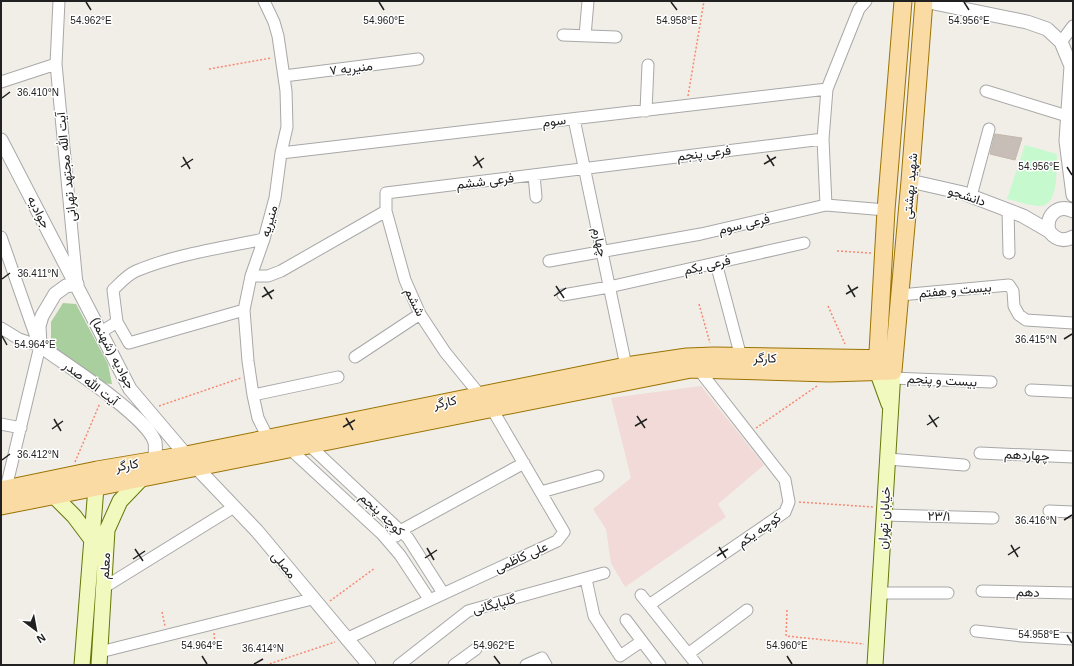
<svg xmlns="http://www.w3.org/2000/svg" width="1074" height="666" viewBox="0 0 1074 666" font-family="Arial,Vazirmatn,sans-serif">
<rect width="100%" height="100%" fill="#f1eee8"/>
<path fill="#f1dad8" d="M 701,386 L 764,465 L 718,504 L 726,517 L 625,587 L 611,563 L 606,529 L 593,509 L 631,478 L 611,398 Z"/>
<path fill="#a8cf9d" d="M 63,303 L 76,304 L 108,364 L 112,384 L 100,383 L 51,345 L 51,322 Z"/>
<path fill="#c7f9ce" d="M 1025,145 L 1057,154 C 1056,168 1060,208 1038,206 C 1028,205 1017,201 1007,199 Z"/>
<path fill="#c6beb7" stroke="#c2b6aa" d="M 995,134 L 1022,138 L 1015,160 L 990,154 Z"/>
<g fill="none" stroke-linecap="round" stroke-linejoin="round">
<defs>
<path id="minor" d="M 59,1 L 56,64 L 77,284
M 264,1 L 274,22 L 278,36 L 286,91 L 287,127 L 281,153 L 275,198 L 264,239 L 251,276 L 244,310 L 248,361 L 253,395 L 258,418 L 268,438
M 563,35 L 616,37
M 585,36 L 588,1
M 1061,42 L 1073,26
M 284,76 L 418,59
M 1,82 L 56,64
M 986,91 L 1067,116
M 646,111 L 648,65
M 574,119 L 626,366
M 281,153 L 827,89
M 534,175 L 536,197
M 971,196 L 989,129
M 826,205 L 823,139 L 827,89 L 859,9 L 866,1
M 1008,210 L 1009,253
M 1,237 L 37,340
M 549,261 L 701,234 L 826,205 L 886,210
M 716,263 L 741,357
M 251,276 L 268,276 L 281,271 L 386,211
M 563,295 L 609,287 L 804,243
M 900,295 L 1009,285 L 1013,291 L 1014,306 L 1019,315 L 1026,320 L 1073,323
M 117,322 L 129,343 L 244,310
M 1,328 L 19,339 L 40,346
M 101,332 L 117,322 L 113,290 C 120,283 127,275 136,271 C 176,254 222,248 264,239
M 355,357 L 420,314
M 892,378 L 991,382
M 1031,390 L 1073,392
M 253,395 L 338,377
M 480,395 L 445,352 L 420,314 L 405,280 L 386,211 L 386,193 L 823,139
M 1,424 L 21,428
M 309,445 L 408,538 L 443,593
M 290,449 L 382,534 L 400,555 L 429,599
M 980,453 L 1073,457
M 888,459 L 964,465
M 6,488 L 40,346
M 541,492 L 598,476
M 1049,511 L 1073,512
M 885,515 L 993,518
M 396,536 L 400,531 L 524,463
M 586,579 L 594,616 L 620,656 L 642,641
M 103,588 L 234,507
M 982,591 L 1073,593
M 880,593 L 948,593
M 641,595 L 697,665
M 649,605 L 785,512 L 789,502 L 785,480 L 699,370
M 626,620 L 660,665
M 976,631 L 1022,636 L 1073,639
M 346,639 L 557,541 L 564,532 L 492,409
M 100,652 L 312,599
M 688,654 L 747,610
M 399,665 L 468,611 L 604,573
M 454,665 L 476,649
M 526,665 L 542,658 L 546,665"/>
<path id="tertiary" d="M 924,1 L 1027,22 L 1047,29 L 1061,42 L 1071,66 L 1066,141 L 1073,195
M 1,140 L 130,389 L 186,455
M 910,181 L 963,193 L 1023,216 L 1049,231
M 1073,211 C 1058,203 1045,216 1049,231 C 1056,240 1063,242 1073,237
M 77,284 L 66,286 L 55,294 L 42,316 L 39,326 L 40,346 C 64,363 147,416 155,442 C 156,447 155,455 155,461
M 196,467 L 257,531 L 369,665"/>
<path id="secondary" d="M 877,371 L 889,404
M 53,495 L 74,516 L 92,540
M 82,665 L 96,487
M 99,665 L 107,530 L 120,501 L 142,478
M 875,665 L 893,371"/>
<path id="primary" d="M 877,370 L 886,210 L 903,1
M 1,490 L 97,470 L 186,455 L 626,366 L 687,357 L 714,356 L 894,359
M 1,506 L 691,369 L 829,373 L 893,371 L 910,181 L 924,1"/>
</defs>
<use href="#minor" stroke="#a8a8a8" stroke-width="13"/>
<use href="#tertiary" stroke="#a8a8a8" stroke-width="15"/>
<use href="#secondary" stroke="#647807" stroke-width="17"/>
<use href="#primary" stroke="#9a7303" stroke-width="19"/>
<path stroke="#f78972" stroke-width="1.5" stroke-dasharray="2 2" stroke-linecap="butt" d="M 209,69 L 271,58
M 688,96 L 704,1
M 837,251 L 871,253
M 699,304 L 710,343
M 828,306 L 845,344
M 159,406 L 241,378
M 756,428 L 817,386
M 75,462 L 100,403
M 799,502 L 873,507
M 330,601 L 375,568
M 787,610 L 786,636 L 864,644
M 162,612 L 165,626
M 214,633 L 215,645
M 266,665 L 335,642"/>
<use href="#minor" stroke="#fff" stroke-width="11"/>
<use href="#tertiary" stroke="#fff" stroke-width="13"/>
<use href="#secondary" stroke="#f1f9be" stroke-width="15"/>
<use href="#primary" stroke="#fadba3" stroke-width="17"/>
</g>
<path fill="none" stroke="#212121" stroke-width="1.5" d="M 86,2 L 91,10M 379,2 L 384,10M 671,2 L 677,10M 964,2 L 969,10M 2,98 L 10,92M 767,155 L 774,166M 475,156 L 482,168M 183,157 L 190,169M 764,164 L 776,157M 473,166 L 484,158M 181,167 L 193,159M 1067,167 L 1072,175M 2,279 L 10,273M 848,285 L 855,297M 556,286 L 564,298M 264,287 L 272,299M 846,294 L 858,287M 554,296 L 566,288M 262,297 L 274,290M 2,336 L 7,345M 1064,339 L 1072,334M 929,415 L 937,427M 637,416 L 645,428M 346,418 L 353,430M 54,419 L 61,431M 927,425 L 939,417M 635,426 L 647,419M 343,427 L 355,420M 52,429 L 63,421M 2,460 L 10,454M 1064,520 L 1072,515M 1011,545 L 1018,557M 719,547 L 726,558M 427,548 L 434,560M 135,549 L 143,561M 1008,555 L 1020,547M 717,556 L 728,549M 425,558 L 437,550M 133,559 L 145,551M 1067,635 L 1072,643M 202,656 L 207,664M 494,656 L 500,664M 787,656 L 792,664M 254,664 L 263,659"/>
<g text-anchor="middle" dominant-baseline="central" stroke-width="3" stroke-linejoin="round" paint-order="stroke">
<g font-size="13" fill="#212121" stroke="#fff">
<text transform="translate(351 68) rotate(-7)">منیریه ۷</text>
<text transform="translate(554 121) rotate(-7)">سوم</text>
<text transform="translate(704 153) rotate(-7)">فرعی پنجم</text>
<text transform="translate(66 167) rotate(-96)">آیت الله مجتهد تهرانی</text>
<text transform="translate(485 181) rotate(-7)">فرعی ششم</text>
<text transform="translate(910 186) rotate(-85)">شهید بهشتی</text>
<text transform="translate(967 196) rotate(18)">دانشجو</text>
<text transform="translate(39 212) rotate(62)">جوادیه</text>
<text transform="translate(269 221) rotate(-74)">منیریه</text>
<text transform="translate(744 224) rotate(-13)">فرعی سوم</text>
<text transform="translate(600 242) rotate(78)">چهارم</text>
<text transform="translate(707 265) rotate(-13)">فرعی یکم</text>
<text transform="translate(955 290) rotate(-5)">بیست و هفتم</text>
<text transform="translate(415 302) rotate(64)">ششم</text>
<text transform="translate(113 353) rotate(62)">جوادیه (شهنما)</text>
<text transform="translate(765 358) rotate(1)">کارگر</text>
<text transform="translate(942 380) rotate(3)">بیست و پنجم</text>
<text transform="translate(91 383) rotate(37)">آیت الله صدر</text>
<text transform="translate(445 402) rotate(-12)">کارگر</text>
<text transform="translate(1027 455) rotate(3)">چهاردهم</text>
<text transform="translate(127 465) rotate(-10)">کارگر</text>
<text transform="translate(382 514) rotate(43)">کوچه پنجم</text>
<text transform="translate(939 516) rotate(1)">۲۳/۱</text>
<text transform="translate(884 518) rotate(-87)">خیابان تهران</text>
<text transform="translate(759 530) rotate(-35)">کوچه یکم</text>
<text transform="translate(521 557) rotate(-24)">علی کاظمی</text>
<text transform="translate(284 565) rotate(51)">مصلی</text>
<text transform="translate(105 566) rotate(-87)">معلم</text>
<text transform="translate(1028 592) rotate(2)">دهم</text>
<text transform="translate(494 604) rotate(-15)">گلپایگانی</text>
</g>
</g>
<g font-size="10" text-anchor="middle" fill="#212121" stroke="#fff" stroke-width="3" stroke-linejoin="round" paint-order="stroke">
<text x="91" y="24">54.962°E</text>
<text x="384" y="24">54.960°E</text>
<text x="677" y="24">54.958°E</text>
<text x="969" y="24">54.956°E</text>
<text x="38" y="96">36.410°N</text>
<text x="1039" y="170">54.956°E</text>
<text x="38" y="277">36.411°N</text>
<text x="1036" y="343">36.415°N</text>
<text x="35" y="348">54.964°E</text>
<text x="38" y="458">36.412°N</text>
<text x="1036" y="524">36.416°N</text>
<text x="1039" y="638">54.958°E</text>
<text x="202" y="649">54.964°E</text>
<text x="494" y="649">54.962°E</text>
<text x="787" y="649">54.960°E</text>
<text x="263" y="652">36.414°N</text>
</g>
<rect width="1074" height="666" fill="none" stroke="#212121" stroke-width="4"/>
<g transform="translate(36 630) rotate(148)" stroke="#ffffff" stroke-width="3" paint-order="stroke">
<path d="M0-3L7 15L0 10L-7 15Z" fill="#212121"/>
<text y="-6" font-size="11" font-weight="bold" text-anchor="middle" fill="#212121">N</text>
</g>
</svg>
